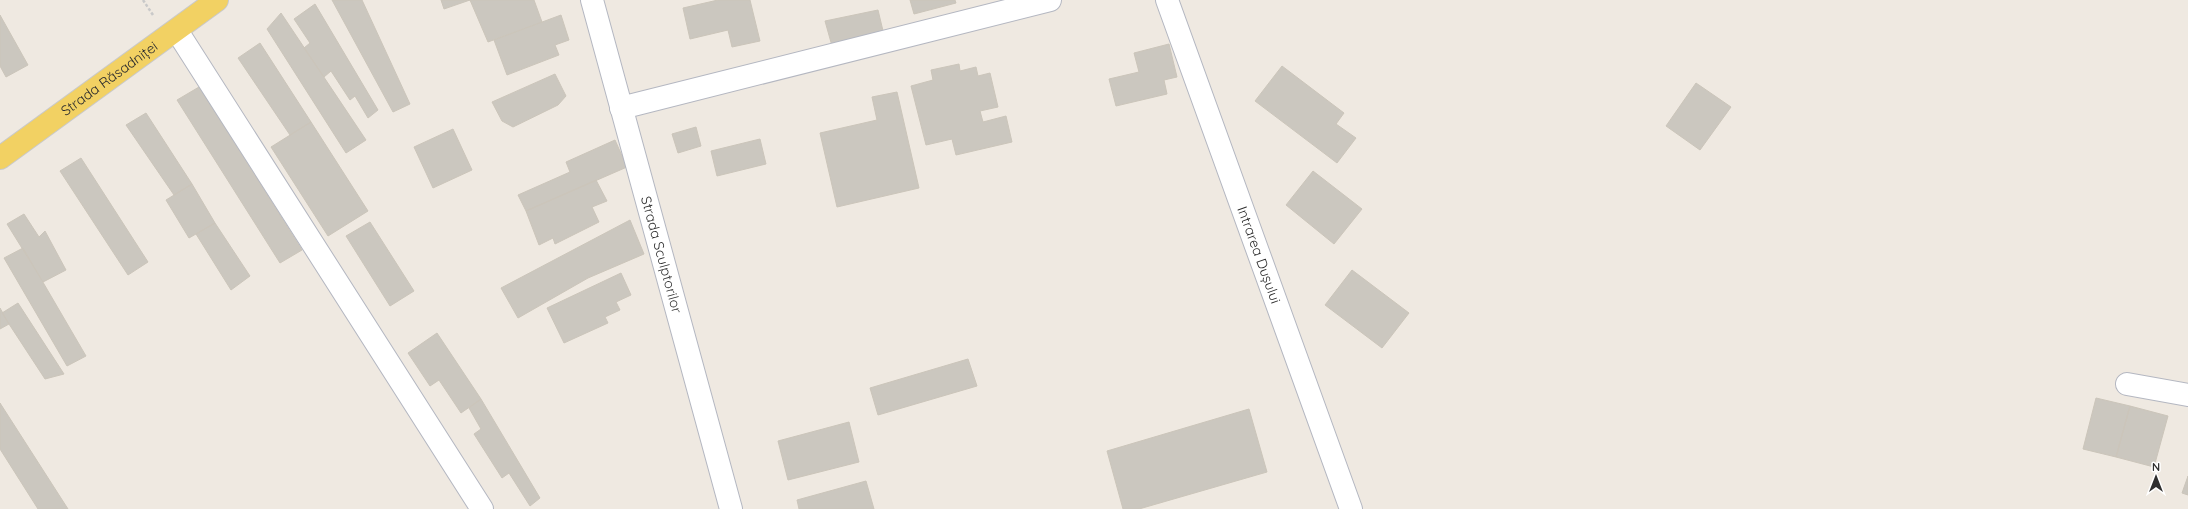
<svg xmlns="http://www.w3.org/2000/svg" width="2188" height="509" viewBox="0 0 2188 509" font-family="Quicksand,sans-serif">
<rect width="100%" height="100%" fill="#efe9e1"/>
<path fill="#cbc7bf" stroke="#cbc5ba" d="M 332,0 L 362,0 L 410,104 L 393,112 Z
M 441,0 L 470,0 L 444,9 Z
M 470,0 L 534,0 L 542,22 L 488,42 Z
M 718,0 L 750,0 L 760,41 L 732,47 L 728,30 L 690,39 L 683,8 Z
M 910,0 L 955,0 L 956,3 L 914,14 Z
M 315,4 L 378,110 L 368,118 L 355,96 L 350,100 L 331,71 L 324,77 L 304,48 L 310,43 L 294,19 Z
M 878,10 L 884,35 L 832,46 L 825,21 Z
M 281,13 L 366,140 L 346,153 L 267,29 Z
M 0,15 L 28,65 L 6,77 L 0,66 Z
M 561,15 L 569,40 L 555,45 L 559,55 L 507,75 L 494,40 Z
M 260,43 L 311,122 L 290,135 L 238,58 Z
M 1169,44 L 1177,77 L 1164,80 L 1167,94 L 1116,106 L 1109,79 L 1139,72 L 1134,53 Z
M 959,64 L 960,71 L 976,67 L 978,76 L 990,73 L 998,107 L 980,111 L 983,122 L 1006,116 L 1012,142 L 956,155 L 952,139 L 926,145 L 911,86 L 933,80 L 931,70 Z
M 1282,66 L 1344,113 L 1336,124 L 1356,138 L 1337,163 L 1255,101 Z
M 555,74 L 566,96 L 558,105 L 513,127 L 502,121 L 492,102 Z
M 1696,83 L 1731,107 L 1700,150 L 1666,126 Z
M 199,87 L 302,250 L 280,263 L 177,100 Z
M 897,92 L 919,188 L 837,207 L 820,133 L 877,120 L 872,97 Z
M 146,113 L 192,184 L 174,195 L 126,125 Z
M 311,122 L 368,211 L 328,236 L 271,147 Z
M 696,127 L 701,146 L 678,153 L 672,134 Z
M 453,129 L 472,170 L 433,188 L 414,147 Z
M 760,139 L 766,164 L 717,176 L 711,151 Z
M 615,140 L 627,167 L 526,211 L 518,195 L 570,172 L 566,162 Z
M 81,158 L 148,262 L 128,275 L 60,171 Z
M 1313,171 L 1362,209 L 1334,244 L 1286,205 Z
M 596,180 L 607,201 L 592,207 L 599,222 L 555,244 L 553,238 L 539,245 L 526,211 Z
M 192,184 L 215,223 L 189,238 L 166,200 Z
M 24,214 L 39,237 L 45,231 L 66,270 L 43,282 L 7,224 Z
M 630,220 L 644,254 L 588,278 L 518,318 L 501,288 Z
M 370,222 L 414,291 L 390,306 L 346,236 Z
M 215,223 L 250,276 L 231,290 L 196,234 Z
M 23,248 L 86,356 L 67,366 L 4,258 Z
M 1352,270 L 1409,313 L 1382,348 L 1325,305 Z
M 621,273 L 631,295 L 616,302 L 620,310 L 605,317 L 608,323 L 564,343 L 547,308 Z
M 18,303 L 64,374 L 45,379 L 9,324 L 2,313 Z
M 0,308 L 9,324 L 0,329 Z
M 437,333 L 481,399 L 461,413 L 439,380 L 430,386 L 408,353 Z
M 968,359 L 977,386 L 878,415 L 870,388 Z
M 2096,398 L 2130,406 L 2116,457 L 2083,449 Z
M 481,399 L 540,498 L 530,506 L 509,473 L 502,478 L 474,434 L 481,429 L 469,408 Z
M 0,403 L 68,509 L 38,509 L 0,449 Z
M 2130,406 L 2168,416 L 2154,467 L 2116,457 Z
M 1249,409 L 1267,472 L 1139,509 L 1123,509 L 1107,451 Z
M 849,422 L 859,462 L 788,480 L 778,441 Z
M 2188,476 L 2188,495 L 2182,493 Z
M 866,481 L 874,509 L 799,509 L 797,500 Z"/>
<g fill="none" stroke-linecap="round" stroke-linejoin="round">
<defs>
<g id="minor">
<path id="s1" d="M 592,0 L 731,509"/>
<path id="s2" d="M 1167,0 L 1351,509"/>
<path d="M 177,31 L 482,509"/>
<path d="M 621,108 L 1050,0"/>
<path d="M 2127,384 L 2188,395"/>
</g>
<g id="major">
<path id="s3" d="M 0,158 L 217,0"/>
</g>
</defs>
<use href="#minor" stroke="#b4b7c1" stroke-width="24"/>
<use href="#major" stroke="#c9c9c9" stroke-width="24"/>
<path stroke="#c9c9c9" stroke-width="2.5" stroke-dasharray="3 2" stroke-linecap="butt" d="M 143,0 L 153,15"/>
<use href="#minor" stroke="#fff" stroke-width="22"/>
<use href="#major" stroke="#f2d163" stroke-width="22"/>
</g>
<g text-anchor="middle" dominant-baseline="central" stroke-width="4" stroke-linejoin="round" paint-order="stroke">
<g font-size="14" fill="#2e2e2e" stroke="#fff">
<text stroke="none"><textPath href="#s3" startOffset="135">Strada Răsadniței</textPath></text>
<text stroke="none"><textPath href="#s2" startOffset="271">Intrarea Dușului</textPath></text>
<text stroke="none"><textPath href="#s1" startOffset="264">Strada Sculptorilor</textPath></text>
</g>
</g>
<g transform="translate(2156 477)" stroke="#ffffff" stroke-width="3" paint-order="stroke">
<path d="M0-3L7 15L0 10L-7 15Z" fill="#2e2e2e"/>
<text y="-6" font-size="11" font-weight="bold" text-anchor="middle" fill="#2e2e2e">N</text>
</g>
</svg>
